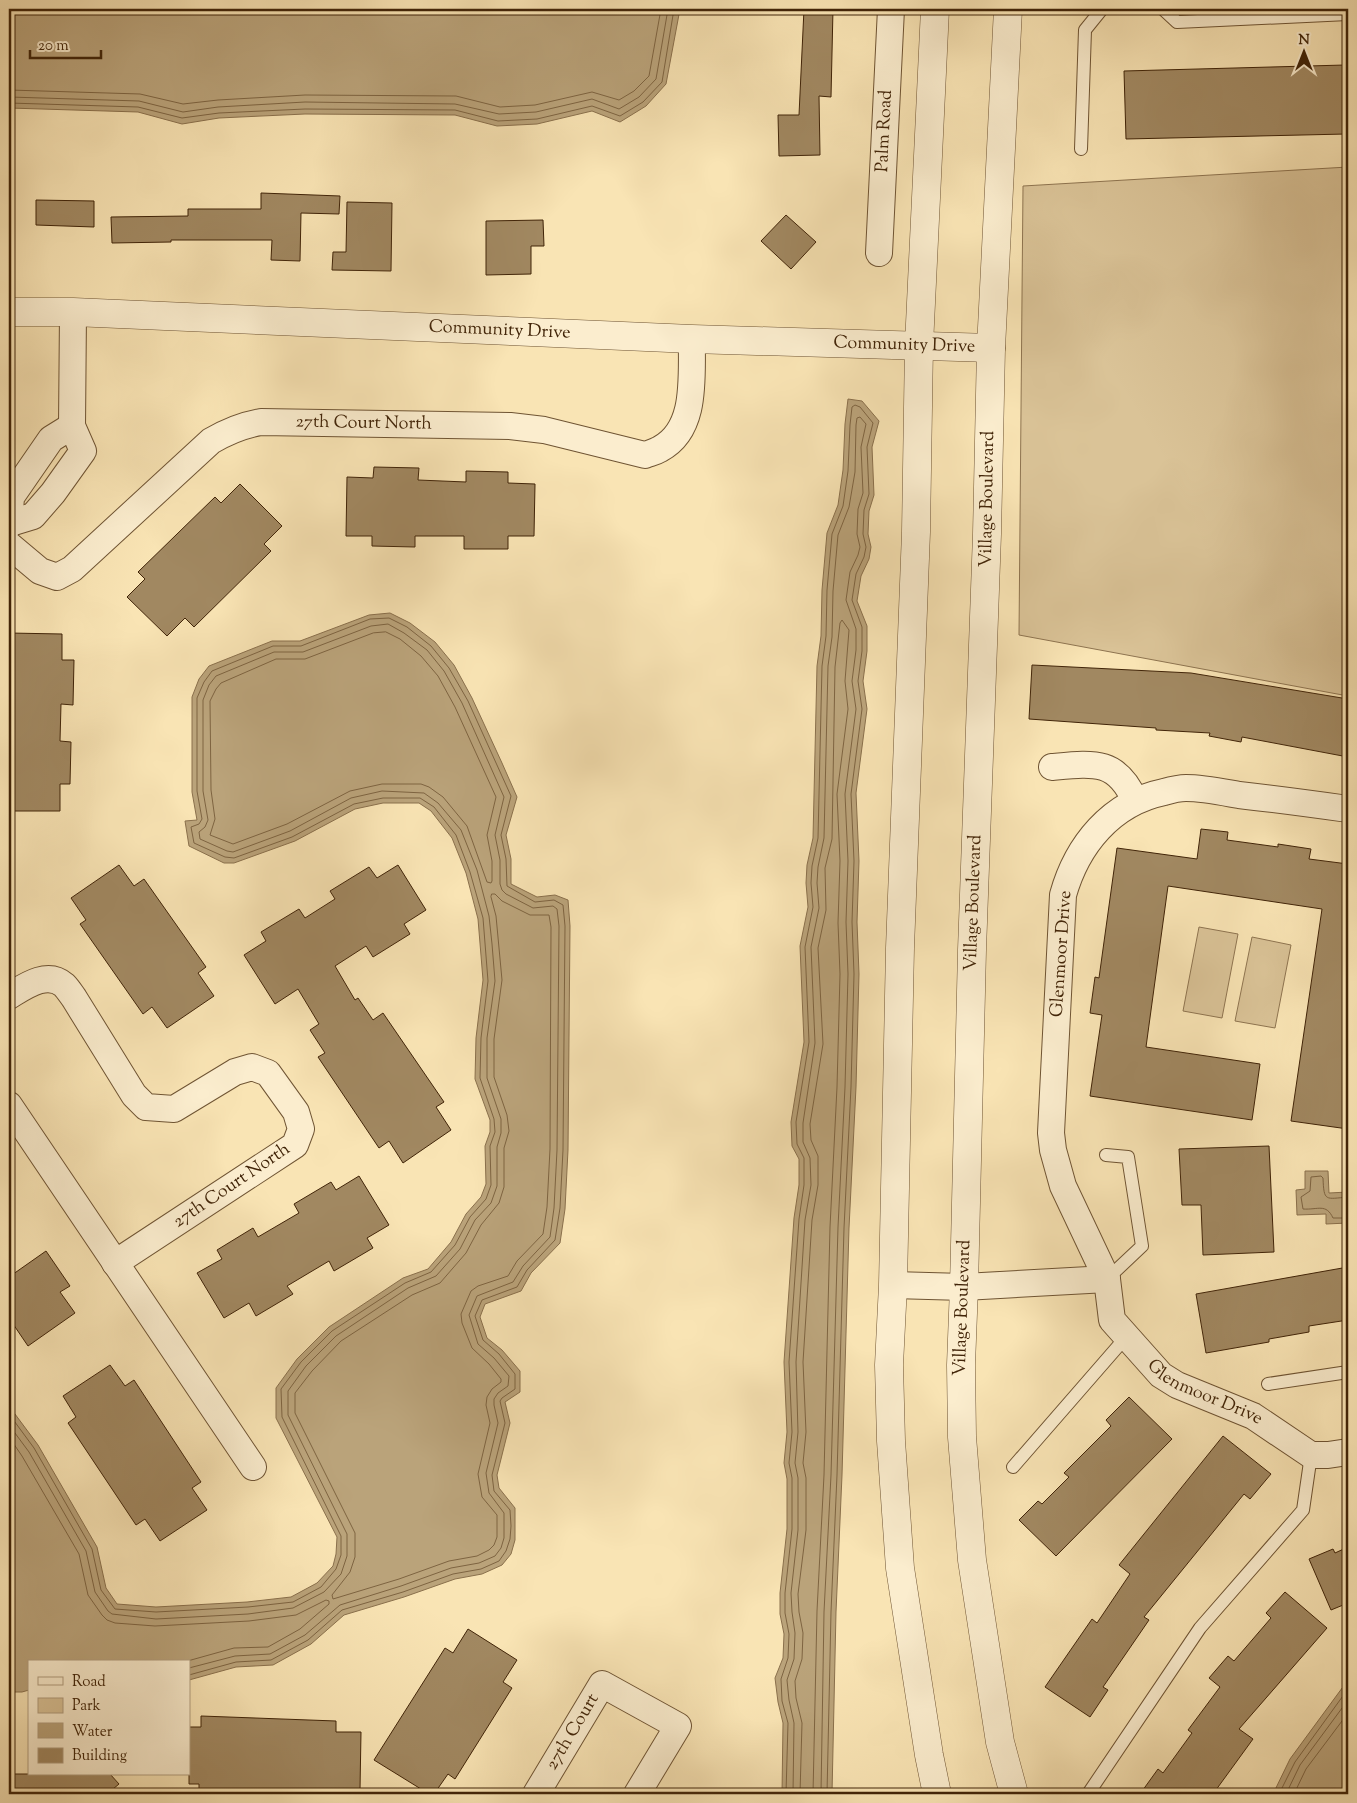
<svg xmlns="http://www.w3.org/2000/svg" width="1357" height="1803" viewBox="0 0 1357 1803" font-family="'Sorts Mill Goudy',serif">
<rect width="100%" height="100%" fill="#f9e4b4"/>
<filter id="stains"><feTurbulence type="fractalNoise" baseFrequency=".004" numOctaves="4"/><feColorMatrix values="0 0 0 0 .2 0 0 0 0 .09 0 0 0 0 .02 0 0 0 .5 -.17"/></filter>
<radialGradient id="worn" r=".72"><stop offset=".6" stop-color="#630" stop-opacity="0"/><stop offset="1" stop-color="#630" stop-opacity=".3"/></radialGradient>
<path fill="#dac397" stroke="#8e7450" d="M 1348,167 L 1348,696 L 1019,635 L 1023,186 Z
M 1199,927 L 1238,934 L 1222,1018 L 1183,1011 Z
M 1252,937 L 1291,945 L 1275,1028 L 1235,1021 Z"/>
<path fill="#baa37a" stroke="#8a704c" d="M 9,9 L 680,9 L 666,84 L 646,106 L 620,122 L 592,111 L 537,124 L 497,126 L 455,115 L 305,114 L 219,118 L 182,124 L 138,112 L 9,108 Z
M 848,399 L 862,401 L 879,421 L 872,447 L 874,495 L 869,511 L 868,534 L 871,547 L 869,559 L 861,576 L 857,601 L 867,626 L 867,651 L 863,681 L 867,709 L 856,793 L 859,861 L 857,922 L 859,974 L 856,1087 L 849,1228 L 842,1475 L 836,1612 L 832,1794 L 782,1794 L 783,1723 L 778,1702 L 775,1678 L 783,1658 L 784,1634 L 780,1614 L 780,1593 L 787,1529 L 787,1479 L 784,1463 L 787,1432 L 784,1362 L 794,1218 L 799,1185 L 799,1159 L 792,1146 L 791,1122 L 804,1042 L 800,946 L 808,907 L 806,883 L 807,865 L 813,838 L 817,666 L 821,636 L 822,590 L 827,533 L 838,505 L 843,470 L 845,424 Z
M 390,613 L 410,623 L 435,642 L 454,665 L 472,698 L 502,763 L 517,797 L 506,835 L 511,859 L 511,884 L 537,897 L 555,895 L 568,900 L 570,926 L 568,1150 L 565,1209 L 560,1243 L 531,1273 L 521,1291 L 485,1304 L 480,1317 L 487,1338 L 502,1350 L 520,1371 L 520,1392 L 505,1402 L 510,1423 L 497,1475 L 499,1488 L 515,1508 L 515,1540 L 511,1554 L 502,1565 L 482,1574 L 455,1579 L 404,1597 L 344,1615 L 311,1644 L 273,1665 L 236,1667 L 189,1680 L 189,1662 L 29,1662 L 29,1690 L 22,1692 L 9,1692 L 9,1406 L 38,1445 L 97,1547 L 106,1588 L 117,1604 L 156,1607 L 247,1602 L 291,1597 L 317,1583 L 333,1566 L 336,1554 L 337,1537 L 276,1418 L 276,1388 L 297,1359 L 329,1327 L 403,1278 L 428,1269 L 451,1242 L 466,1214 L 481,1197 L 486,1184 L 485,1146 L 490,1132 L 490,1120 L 475,1079 L 476,1038 L 483,980 L 478,919 L 466,873 L 452,838 L 431,811 L 419,803 L 383,803 L 355,809 L 295,841 L 234,863 L 224,863 L 189,846 L 185,821 L 197,820 L 192,792 L 192,697 L 199,679 L 209,666 L 272,641 L 300,641 L 369,615 Z
M 1305,1171 L 1328,1171 L 1329,1193 L 1348,1192 L 1348,1223 L 1326,1224 L 1326,1214 L 1297,1215 L 1296,1190 L 1305,1189 Z
M 1348,1680 L 1348,1794 L 1273,1794 L 1290,1759 Z"/>
<g fill="none" stroke-linecap="round" stroke-linejoin="round">
<path stroke="#7e6441" stroke-width="1" d="M 9,90 L 140,94 L 183,104 L 218,100 L 305,95 L 456,96 L 500,107 L 535,105 L 592,92 L 619,100 L 634,91 L 649,76 L 661,9
M 9,97 L 139,101 L 183,112 L 218,107 L 305,102 L 455,104 L 499,114 L 536,112 L 592,99 L 619,109 L 639,97 L 656,79 L 668,9
M 9,103 L 138,107 L 182,118 L 219,113 L 305,109 L 455,110 L 498,121 L 537,119 L 592,106 L 620,116 L 643,102 L 662,82 L 674,9
M 386,632 L 400,639 L 421,656 L 438,676 L 455,707 L 496,797 L 487,835 L 492,861 L 492,881 L 491,883 L 487,882 L 467,826 L 443,797 L 429,787 L 421,784 L 382,784 L 350,791 L 287,824 L 233,844 L 210,835 L 215,819 L 211,790 L 210,701 L 216,689 L 221,683 L 276,659 L 305,659 L 373,633 Z
M 492,894 L 495,894 L 502,901 L 530,915 L 549,915 L 551,927 L 550,1149 L 547,1207 L 543,1234 L 517,1261 L 508,1276 L 478,1286 L 471,1291 L 461,1314 L 462,1323 L 472,1348 L 489,1364 L 501,1379 L 501,1382 L 492,1389 L 487,1397 L 486,1405 L 490,1423 L 478,1474 L 482,1497 L 497,1515 L 497,1537 L 494,1545 L 489,1550 L 477,1556 L 449,1561 L 399,1579 L 333,1599 L 332,1595 L 350,1572 L 355,1557 L 355,1533 L 295,1413 L 295,1393 L 312,1371 L 341,1341 L 412,1295 L 440,1283 L 466,1253 L 481,1225 L 499,1203 L 504,1187 L 504,1148 L 509,1131 L 507,1115 L 494,1077 L 494,1039 L 502,980 L 496,916 L 491,897 Z
M 1348,1197 C 1325,1199 1324,1202 1323,1178 L 1321,1176 L 1311,1177 L 1310,1191 L 1301,1197 L 1303,1209 C 1318,1210 1326,1203 1333,1218 L 1348,1218
M 9,1414 L 34,1448 L 92,1549 L 101,1590 L 115,1609 L 156,1612 L 248,1607 L 293,1602 L 321,1587 L 336,1569 L 341,1555 L 341,1536 L 282,1417 L 281,1389 L 301,1362 L 332,1331 L 405,1283 L 431,1272 L 455,1245 L 470,1217 L 486,1199 L 491,1185 L 490,1146 L 495,1132 L 494,1119 L 480,1078 L 481,1038 L 488,981 L 483,918 L 470,872 L 456,835 L 434,807 L 420,798 L 383,798 L 354,804 L 292,837 L 234,858 L 225,857 L 194,843 L 191,827 L 199,824 L 202,819 L 197,791 L 197,698 L 204,682 L 212,671 L 273,646 L 301,646 L 370,619 L 389,618 L 407,627 L 431,646 L 449,668 L 468,701 L 511,796 L 501,835 L 506,859 L 507,886 L 535,902 L 554,900 L 563,905 L 565,926 L 563,1150 L 560,1208 L 555,1240 L 527,1270 L 517,1287 L 482,1300 L 475,1316 L 483,1340 L 499,1354 L 515,1374 L 515,1389 L 502,1398 L 500,1401 L 505,1423 L 492,1475 L 494,1491 L 510,1510 L 511,1526 L 510,1539 L 506,1551 L 499,1561 L 481,1569 L 453,1574 L 403,1592 L 342,1610 L 308,1640 L 271,1660 L 236,1662 L 189,1675
M 9,1425 L 29,1452 L 86,1551 L 95,1592 L 108,1611 L 112,1614 L 156,1619 L 248,1614 L 293,1608 L 324,1592 L 341,1574 L 347,1556 L 347,1534 L 288,1415 L 288,1391 L 306,1366 L 336,1336 L 408,1288 L 436,1276 L 460,1249 L 475,1220 L 491,1203 L 497,1186 L 497,1147 L 501,1133 L 501,1119 L 487,1078 L 487,1038 L 495,981 L 492,944 L 489,916 L 477,870 L 461,830 L 438,803 L 424,793 L 382,791 L 351,798 L 290,831 L 233,852 L 227,851 L 200,839 L 199,832 L 205,827 L 208,820 L 203,791 L 203,700 L 209,685 L 216,676 L 274,652 L 303,652 L 371,626 L 388,624 L 404,633 L 427,650 L 444,671 L 462,703 L 504,797 L 495,835 L 500,860 L 500,884 L 502,890 L 506,894 L 533,908 L 553,906 L 557,909 L 559,926 L 557,1150 L 554,1208 L 550,1237 L 523,1266 L 513,1282 L 477,1296 L 469,1315 L 478,1344 L 494,1358 L 509,1376 L 508,1386 L 498,1393 L 494,1399 L 494,1405 L 498,1423 L 486,1473 L 489,1493 L 504,1513 L 504,1538 L 501,1548 L 495,1556 L 479,1563 L 451,1568 L 401,1586 L 340,1605 L 305,1635 L 270,1654 L 235,1656 L 189,1668
M 9,1437 L 22,1456 L 79,1554 L 88,1595 L 102,1615 L 107,1620 L 115,1623 L 155,1626 L 249,1621 L 296,1615 L 326,1600 L 329,1601 L 329,1604 L 300,1629 L 268,1647 L 234,1648 L 184,1662
M 786,1794 L 788,1723 L 782,1701 L 781,1679 L 788,1658 L 789,1634 L 785,1613 L 785,1593 L 792,1529 L 792,1478 L 789,1463 L 792,1432 L 789,1362 L 799,1219 L 804,1185 L 804,1158 L 797,1144 L 796,1122 L 809,1042 L 805,947 L 813,907 L 811,883 L 812,866 L 818,838 L 822,666 L 826,636 L 827,590 L 832,534 L 843,506 L 848,471 L 850,425 L 852,407 L 855,405 L 860,407 L 873,423 L 867,447 L 869,494 L 864,510 L 863,534 L 866,547 L 864,557 L 856,574 L 852,600 L 862,627 L 862,651 L 858,681 L 862,709 L 851,794 L 854,861 L 852,922 L 854,974 L 851,1087 L 844,1228 L 837,1475 L 831,1612 L 827,1794
M 793,1794 L 794,1723 L 789,1700 L 787,1680 L 794,1659 L 795,1633 L 792,1612 L 791,1593 L 798,1530 L 798,1478 L 795,1463 L 798,1432 L 796,1362 L 805,1220 L 811,1185 L 810,1158 L 803,1142 L 803,1123 L 815,1043 L 811,947 L 819,908 L 817,883 L 818,867 L 824,838 L 828,666 L 832,637 L 833,591 L 838,535 L 849,507 L 855,472 L 856,425 L 857,418 L 860,417 L 866,424 L 861,447 L 863,493 L 858,509 L 857,534 L 860,547 L 858,555 L 850,572 L 846,600 L 856,629 L 856,650 L 852,681 L 856,709 L 845,794 L 848,861 L 846,922 L 848,974 L 845,1087 L 838,1227 L 831,1475 L 824,1612 L 821,1794
M 800,1794 L 802,1723 L 796,1698 L 795,1681 L 802,1659 L 803,1633 L 799,1612 L 798,1594 L 806,1530 L 806,1478 L 803,1463 L 806,1432 L 803,1362 L 812,1220 L 818,1185 L 818,1156 L 811,1140 L 810,1124 L 823,1044 L 818,948 L 826,910 L 825,868 L 832,839 L 835,667 L 840,623 L 842,620 L 849,630 L 845,681 L 848,709 L 837,794 L 840,861 L 838,923 L 840,974 L 837,1087 L 830,1227 L 824,1475 L 817,1611 L 813,1794
M 1279,1794 L 1295,1762 L 1348,1689
M 1286,1794 L 1300,1765 L 1348,1700
M 1294,1794 L 1306,1769 L 1348,1713"/>
</g>
<path fill="#a18861" stroke="#412408" d="M 804,9 L 833,9 L 831,97 L 819,96 L 820,155 L 779,156 L 778,115 L 799,115 Z
M 1345,65 L 1346,134 L 1126,139 L 1124,71 Z
M 261,193 L 340,196 L 339,214 L 301,213 L 300,261 L 271,260 L 272,240 L 171,240 L 171,242 L 112,243 L 111,217 L 188,216 L 188,209 L 261,209 Z
M 36,200 L 94,201 L 94,227 L 36,225 Z
M 347,202 L 392,203 L 391,271 L 332,270 L 333,252 L 346,252 Z
M 786,215 L 816,242 L 791,269 L 761,241 Z
M 543,220 L 544,246 L 531,246 L 531,274 L 486,275 L 486,221 Z
M 374,467 L 419,468 L 418,480 L 466,482 L 466,471 L 508,472 L 508,483 L 535,484 L 534,536 L 508,536 L 508,549 L 464,549 L 464,536 L 415,536 L 415,547 L 372,546 L 372,536 L 346,536 L 347,477 L 373,478 Z
M 240,484 L 282,526 L 264,544 L 271,551 L 194,627 L 185,618 L 167,636 L 127,597 L 145,579 L 138,572 L 215,497 L 221,503 Z
M 9,633 L 62,634 L 62,660 L 74,660 L 73,705 L 61,704 L 60,741 L 71,742 L 70,784 L 60,784 L 60,811 L 9,811 Z
M 1032,665 L 1191,673 L 1348,699 L 1348,757 L 1242,737 L 1241,742 L 1209,736 L 1210,733 L 1156,730 L 1156,728 L 1029,719 Z
M 1201,829 L 1228,832 L 1227,840 L 1278,847 L 1278,844 L 1311,849 L 1309,859 L 1348,864 L 1348,1129 L 1291,1121 L 1322,909 L 1168,886 L 1146,1047 L 1260,1064 L 1252,1120 L 1090,1096 L 1102,1015 L 1090,1013 L 1095,977 L 1099,978 L 1117,848 L 1197,859 Z
M 119,865 L 134,886 L 144,879 L 206,967 L 198,973 L 214,996 L 167,1028 L 152,1007 L 143,1014 L 80,924 L 86,920 L 71,898 Z
M 398,865 L 426,910 L 404,924 L 410,934 L 373,957 L 366,946 L 335,966 L 355,1000 L 358,998 L 373,1020 L 383,1013 L 444,1102 L 436,1107 L 451,1130 L 403,1163 L 389,1141 L 379,1148 L 318,1057 L 325,1053 L 310,1030 L 319,1024 L 298,989 L 275,1004 L 244,955 L 266,941 L 261,932 L 299,909 L 305,918 L 335,899 L 330,891 L 369,867 L 377,878 Z
M 1269,1146 L 1274,1252 L 1203,1255 L 1201,1205 L 1182,1205 L 1179,1149 Z
M 359,1176 L 389,1225 L 367,1238 L 373,1248 L 334,1271 L 329,1261 L 287,1286 L 293,1294 L 256,1316 L 249,1303 L 224,1318 L 197,1273 L 222,1259 L 217,1250 L 253,1228 L 258,1237 L 299,1213 L 294,1204 L 331,1182 L 336,1190 Z
M 46,1251 L 70,1286 L 60,1292 L 75,1313 L 28,1346 L 9,1318 L 9,1277 Z
M 1348,1267 L 1348,1320 L 1309,1326 L 1309,1332 L 1269,1339 L 1269,1342 L 1206,1353 L 1196,1294 Z
M 110,1365 L 125,1386 L 134,1380 L 201,1482 L 192,1488 L 207,1510 L 160,1541 L 145,1519 L 136,1525 L 68,1423 L 76,1417 L 63,1396 Z
M 1129,1397 L 1172,1439 L 1056,1556 L 1019,1520 L 1038,1501 L 1042,1504 L 1069,1477 L 1064,1473 L 1111,1426 L 1106,1420 Z
M 1223,1436 L 1271,1474 L 1250,1499 L 1244,1494 L 1144,1617 L 1149,1620 L 1103,1687 L 1108,1690 L 1090,1717 L 1045,1687 L 1092,1619 L 1097,1623 L 1130,1574 L 1119,1565 Z
M 1348,1547 L 1348,1603 L 1331,1610 L 1309,1559 L 1333,1549 L 1335,1553 Z
M 1285,1592 L 1327,1628 L 1239,1729 L 1253,1739 L 1213,1794 L 1140,1794 L 1158,1769 L 1163,1773 L 1192,1733 L 1188,1730 L 1220,1687 L 1209,1678 L 1228,1656 L 1234,1661 L 1271,1618 L 1266,1613 Z
M 468,1629 L 517,1660 L 503,1682 L 512,1688 L 455,1779 L 448,1774 L 434,1794 L 429,1794 L 374,1760 L 445,1648 L 453,1653 Z
M 201,1716 L 336,1721 L 336,1732 L 361,1732 L 360,1790 L 333,1790 L 333,1794 L 199,1794 L 199,1784 L 189,1784 L 189,1727 L 201,1727 Z
M 9,1774 L 110,1774 L 119,1784 L 107,1794 L 9,1794 Z"/>
<g fill="none" stroke-linecap="round" stroke-linejoin="round">
<defs>
<path id="service" d="M 1163,9 L 1177,22 L 1348,14
M 1081,149 L 1085,30 L 1102,9
M 1106,1155 L 1128,1157 L 1142,1246 L 1107,1279
M 1268,1384 L 1348,1372
M 1013,1467 L 1127,1336
M 1088,1794 L 1200,1628 L 1303,1510 L 1311,1455"/>
<g id="minor">
<path id="s1" d="M 879,253 L 891,9"/>
<path d="M 10,523 L 33,516 L 53,493 L 83,451 L 72,426 L 73,312"/>
<path d="M 9,525 L 11,497 L 51,439 L 72,426"/>
<path id="s2" d="M 9,545 L 40,571 L 57,577 L 72,569 L 211,441 C 228,431 243,425 261,422 L 510,426 L 544,430 L 645,455 C 650,453 655,452 660,449 C 698,429 691,375 692,339"/>
<path d="M 1052,767 C 1093,763 1117,759 1135,801"/>
<path id="s3" d="M 1348,809 C 1312,804 1275,799 1239,795 C 1222,792 1203,788 1186,788 C 1179,788 1171,790 1164,792 C 1111,803 1077,845 1063,895 L 1051,1133 L 1053,1150 L 1063,1186 L 1107,1279 L 1112,1320 L 1161,1375 L 1177,1385 L 1253,1416 L 1311,1455 L 1328,1455 L 1348,1452"/>
<path d="M 9,996 C 24,987 47,970 64,985 C 68,989 71,994 74,998 L 134,1095 L 146,1107 L 174,1109 L 235,1072 L 252,1067 L 268,1073 L 296,1112 L 301,1129 L 295,1145 L 115,1263"/>
<path d="M 9,1105 L 253,1467"/>
<path d="M 893,1285 L 964,1287 L 1107,1279"/>
<path id="s4" d="M 536,1794 L 602,1684 L 678,1726 L 637,1794"/>
</g>
<g id="tertiary">
<path d="M 935,9 L 919,345 L 916,532 L 900,948 L 893,1285 L 889,1365 L 891,1441 L 900,1568 L 929,1755 L 937,1794"/>
<path d="M 1008,9 L 991,348 L 987,534 L 972,950 L 964,1287 L 961,1365 L 962,1437 L 972,1560 L 1000,1742 L 1014,1794"/>
<path id="s5" d="M 9,312 L 73,312 L 692,339 L 991,348"/>
</g>
</defs>
<use href="#service" stroke="#6f5433" stroke-width="14"/>
<use href="#minor" stroke="#6f5433" stroke-width="28"/>
<use href="#tertiary" stroke="#6f5433" stroke-width="29"/>
<use href="#service" stroke="#fbedce" stroke-width="12"/>
<use href="#minor" stroke="#fbedce" stroke-width="26"/>
<use href="#tertiary" stroke="#fbedce" stroke-width="28"/>
</g>
<g text-anchor="middle" dominant-baseline="central" stroke-width="4.5" stroke-linejoin="round" paint-order="stroke">
<g font-size="18" fill="#412408" stroke="#fbedce">
<text stroke="none"><textPath href="#s1" startOffset="122">Palm Road</textPath></text>
<text stroke="none"><textPath href="#s5" startOffset="491">Community Drive</textPath></text>
<text stroke="none"><textPath href="#s5" startOffset="896">Community Drive</textPath></text>
<text stroke="none"><textPath href="#s2" startOffset="421">27th Court North</textPath></text>
<text transform="translate(988 499) rotate(-89)">Village Boulevard</text>
<text transform="translate(974 903) rotate(-88)">Village Boulevard</text>
<text transform="translate(1062 954) rotate(-86)">Glenmoor Drive</text>
<text transform="translate(232 1186) rotate(-34)">27th Court North</text>
<text transform="translate(963 1308) rotate(-88)">Village Boulevard</text>
<text stroke="none"><textPath href="#s3" startOffset="895">Glenmoor Drive</textPath></text>
<text stroke="none"><textPath href="#s4" startOffset="72">27th Court</textPath></text>
</g>
</g>
<rect width="1357" height="1803" fill="none" stroke="#f9e4b4" stroke-width="30"/>
<rect x="10" y="10" width="1337" height="1783" fill="none" stroke="#412408" stroke-width="2.5"/>
<rect x="15" y="15" width="1327" height="1773" fill="none" stroke="#412408"/>
<rect x="28" y="1660" width="162" height="115" fill="#fbedce" stroke="#b19d7f"/>
<rect x="38" y="1677" width="25" height="8" fill="#fbedce" stroke="#b19d7f"/>
<text x="72" y="1686" font-size="15" fill="#412408">Road</text>
<rect x="38" y="1698" width="25" height="15" fill="#dac397" stroke="#b19d7f"/>
<text x="72" y="1710" font-size="15" fill="#412408">Park</text>
<rect x="38" y="1723" width="25" height="15" fill="#baa37a" stroke="#b19d7f"/>
<text x="72" y="1736" font-size="15" fill="#412408">Water</text>
<rect x="38" y="1748" width="25" height="15" fill="#a18861" stroke="#b19d7f"/>
<text x="72" y="1760" font-size="15" fill="#412408">Building</text>
<g transform="translate(1304 52)" stroke="#fbedce" stroke-width="4" paint-order="stroke">
<path d="M0-4L9 19L0 12L-9 19Z" fill="#412408"/>
<text y="-8" font-size="14" font-weight="bold" text-anchor="middle" fill="#412408">N</text>
</g>
<path d="M30 50v8h71v-8" fill="none" stroke="#412408" stroke-width="2.5"/>
<text x="38" y="50" font-size="15" fill="#412408" stroke="#fbedce" stroke-width="4" paint-order="stroke">20 m</text>
<rect width="100%" height="100%" filter="url(#stains)"/>
<rect width="100%" height="100%" fill="url(#worn)"/>
</svg>
